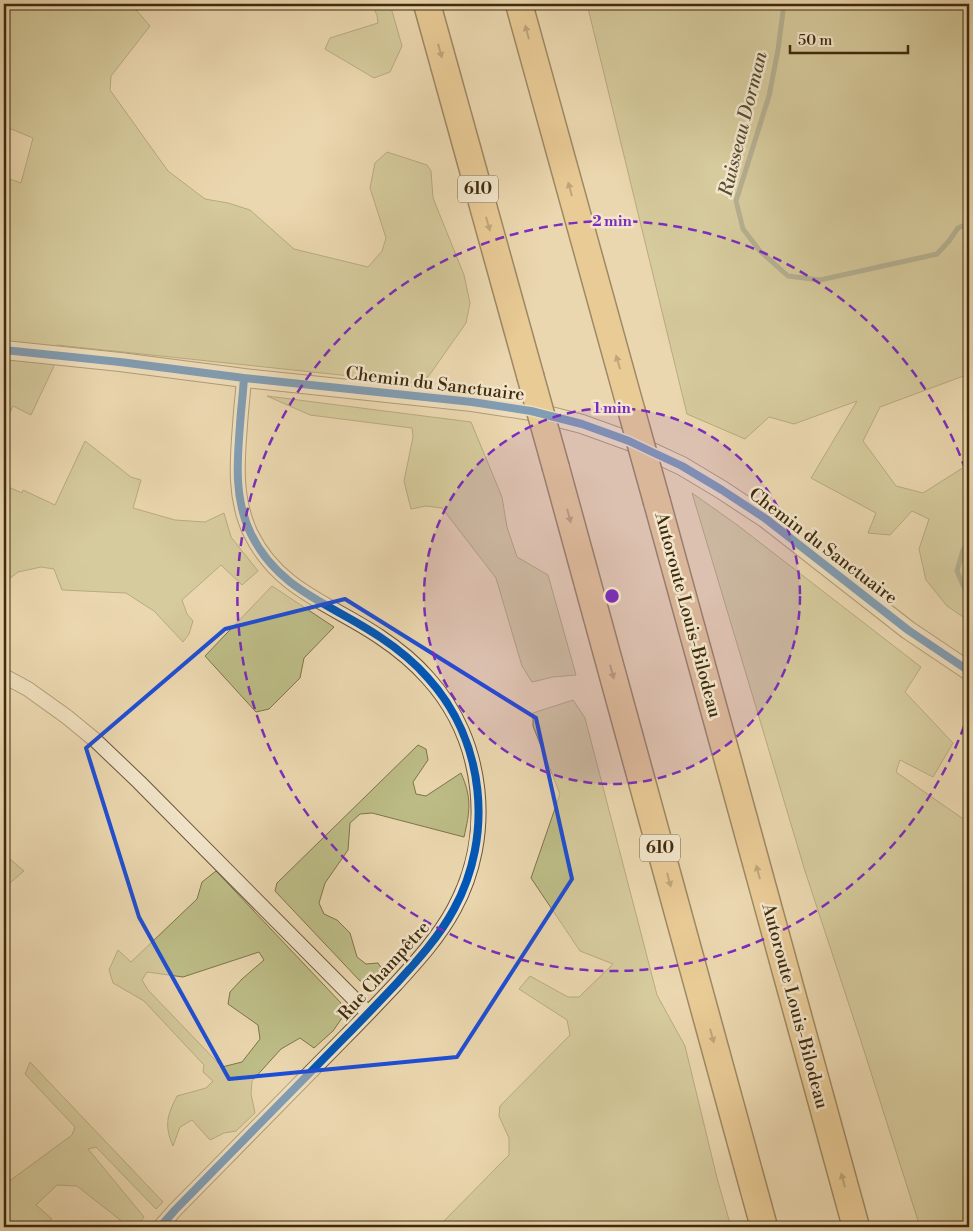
<svg xmlns="http://www.w3.org/2000/svg" width="973" height="1231" viewBox="0 0 973 1231" font-family="'Libre Bodoni',serif">
<rect width="100%" height="100%" fill="#ebd7af"/>
<filter id="stains"><feTurbulence type="fractalNoise" baseFrequency=".004" numOctaves="4"/><feColorMatrix values="0 0 0 0 .2 0 0 0 0 .09 0 0 0 0 .02 0 0 0 .5 -.17"/></filter>
<radialGradient id="worn" r=".72"><stop offset=".6" stop-color="#630" stop-opacity="0"/><stop offset="1" stop-color="#630" stop-opacity=".3"/></radialGradient>
<path fill="#bdbd87" stroke="#7e744a" fill-rule="evenodd" d="M 4,4 L 131,4 L 150,26 L 111,76 L 110,90 L 168,171 L 205,199 L 228,203 L 250,210 L 294,249 L 368,267 L 382,251 L 386,238 L 370,188 L 375,163 L 387,152 L 427,165 L 431,171 L 433,198 L 464,275 L 470,303 L 466,323 L 428,377 L 416,383 L 57,345 L 54,366 L 31,415 L 13,406 L 4,425 L 4,177 L 21,183 L 33,138 L 4,126 Z
M 371,4 L 390,4 L 402,46 L 390,72 L 374,78 L 325,49 L 330,38 L 378,23 L 377,15 Z
M 587,4 L 969,4 L 969,374 L 880,407 L 863,441 L 896,486 L 923,493 L 969,464 L 969,621 L 947,606 L 926,580 L 919,549 L 929,519 L 912,511 L 890,535 L 868,533 L 876,513 L 811,478 L 857,401 L 794,424 L 769,417 L 745,439 L 687,414 Z
M 267,396 L 471,422 L 502,497 L 507,527 L 517,557 L 548,575 L 576,675 L 553,677 L 532,682 L 522,666 L 496,578 L 442,508 L 426,506 L 411,509 L 404,481 L 413,437 L 412,428 L 310,415 Z
M 85,441 L 131,477 L 141,480 L 133,508 L 175,520 L 205,522 L 224,513 L 231,537 L 258,571 L 242,585 L 221,565 L 182,600 L 187,614 L 193,621 L 189,634 L 183,642 L 154,611 L 126,593 L 62,590 L 54,569 L 41,567 L 18,572 L 4,583 L 4,485 L 22,493 L 23,490 L 55,505 Z
M 692,493 L 736,524 L 921,667 L 905,692 L 953,743 L 933,777 L 900,760 L 896,772 L 969,823 L 969,1227 L 920,1227 L 860,1038 L 805,871 Z
M 272,586 L 334,627 L 304,658 L 300,678 L 269,709 L 256,712 L 205,656 Z
M 573,700 L 585,718 L 657,995 L 685,1046 L 717,1178 L 731,1227 L 438,1227 L 509,1155 L 509,1138 L 499,1116 L 500,1106 L 570,1035 L 567,1020 L 519,989 L 530,976 L 568,997 L 579,997 L 613,964 L 580,951 L 531,878 L 560,794 L 533,726 L 533,713 Z
M 418,745 L 426,749 L 428,760 L 413,782 L 416,794 L 426,796 L 461,773 C 472,798 470,811 464,837 L 372,813 L 360,814 L 350,823 L 348,850 L 325,883 L 319,903 L 324,914 L 337,920 L 350,933 L 357,957 L 366,964 L 378,963 L 382,969 L 370,981 L 360,981 L 275,891 L 277,883 Z
M 4,854 L 24,871 L 4,888 Z
M 216,871 L 341,1003 L 344,1015 L 333,1031 L 314,1048 L 300,1038 L 281,1049 L 252,1081 L 251,1094 L 255,1113 L 236,1131 L 224,1133 L 210,1140 L 192,1120 L 180,1127 L 173,1146 C 164,1125 167,1116 177,1096 L 206,1088 L 213,1081 L 203,1072 L 204,1065 L 144,1001 L 113,983 L 109,970 L 118,950 L 131,962 L 197,899 L 202,882 ZM 259,952 L 264,960 L 242,979 L 230,992 L 228,1004 L 258,1025 L 260,1039 L 242,1062 L 222,1067 L 148,990 L 142,980 L 147,972 L 183,977 Z
M 30,1062 L 163,1202 L 156,1209 L 96,1147 L 88,1149 L 144,1217 L 136,1227 L 129,1227 L 77,1186 L 57,1185 L 36,1205 L 52,1219 L 43,1227 L 4,1227 L 4,1185 L 72,1135 L 75,1127 L 25,1074 Z"/>
<g fill="none" stroke-linecap="round" stroke-linejoin="round">
<path stroke="#74806e" stroke-width="5" d="M 784,4 L 778,50 L 769,96 L 736,201 L 743,229 L 760,251 L 788,276 L 820,280 L 937,254 L 949,241 L 958,228 L 969,223
M 969,542 L 963,550 L 957,571 L 966,592 L 969,594"/>
<defs>
<path id="minor" d="M 4,676 L 28,689 L 67,717 L 95,740 L 139,782 L 368,1013
M 160,1227 L 175,1210 C 231,1153 288,1095 345,1037 C 362,1020 379,1002 396,984 C 417,961 439,937 454,909 C 494,836 485,741 428,678 C 414,662 398,649 380,637 C 332,604 279,591 251,534 C 234,499 237,462 240,425 C 241,409 243,394 244,378"/>
<path id="tertiary" d="M 4,350 L 120,362 L 244,378 L 472,402 L 531,411 L 582,424 L 629,441 L 652,452 L 682,466 L 722,490 L 766,519 L 908,630 L 969,671"/>
<path id="motorway" d="M 427,4 L 530,375
M 519,4 L 631,409
M 556,468 L 764,1227
M 657,502 L 856,1227"/>
</defs>
<use href="#minor" stroke="#6a5636" stroke-width="16"/>
<use href="#tertiary" stroke="#6a5636" stroke-width="20"/>
<use href="#motorway" stroke="#3f2b0d" stroke-width="29"/>
<use href="#minor" stroke="#f2e5cb" stroke-width="14"/>
<use href="#tertiary" stroke="#f2e5cb" stroke-width="18"/>
<use href="#motorway" stroke="#e6bc78" stroke-width="26"/>
<defs>
<path id="motorway-bridge" d="M 530,375 L 556,468
M 631,409 L 657,502"/>
</defs>
<use href="#motorway-bridge" stroke="#3f2b0d" stroke-width="29" stroke-linecap="butt"/>
<use href="#motorway-bridge" stroke="#e6bc78" stroke-width="26"/>
<defs>
<path id="cycleway" d="M 4,350 L 120,362 L 244,378 L 472,402 L 531,411 L 582,424 L 629,441 L 652,452 L 682,466 L 722,490 L 766,519 L 908,630 L 969,671
M 160,1227 L 175,1210 C 231,1153 288,1095 345,1037 C 362,1020 379,1002 396,984 C 417,961 439,937 454,909 C 494,836 485,741 428,678 C 414,662 398,649 380,637 C 332,604 279,591 251,534 C 234,499 237,462 240,425 C 241,409 243,394 244,378"/>
</defs>
<use href="#cycleway" stroke="#f2e5cb" stroke-width="11"/>
<use href="#cycleway" stroke="#0057b8" stroke-width="8"/>
</g>
<defs><path id="oneway-solid" d="M-6-.8H1V-3.2L6.5 0L1 3.2V.8H-6Z" transform="scale(1.25)"/></defs>
<g fill="#8a6c3d">
<use href="#oneway-solid" transform="translate(527 32) rotate(-105)"/>
<use href="#oneway-solid" transform="translate(440 51) rotate(75)"/>
<use href="#oneway-solid" transform="translate(570 189) rotate(-105)"/>
<use href="#oneway-solid" transform="translate(488 224) rotate(74)"/>
<use href="#oneway-solid" transform="translate(618 362) rotate(-106)"/>
<use href="#oneway-solid" transform="translate(569 516) rotate(75)"/>
<use href="#oneway-solid" transform="translate(612 672) rotate(75)"/>
<use href="#oneway-solid" transform="translate(758 872) rotate(-105)"/>
<use href="#oneway-solid" transform="translate(669 880) rotate(75)"/>
<use href="#oneway-solid" transform="translate(712 1036) rotate(75)"/>
<use href="#oneway-solid" transform="translate(843 1180) rotate(-105)"/>
</g>
<path d="M0 0H973V1231H0ZM 345,599 L 536,718 L 572,879 L 457,1057 L 229,1079 L 139,917 L 86,748 L 225,629 Z" fill="#ebd7af" fill-opacity=".55" fill-rule="evenodd"/>
<path fill="none" stroke="#1d4ed8" stroke-width="4" stroke-linejoin="round" d="M 345,599 L 536,718 L 572,879 L 457,1057 L 229,1079 L 139,917 L 86,748 L 225,629 Z"/>
<circle cx="612" cy="596" r="188" fill="#7b2cbf" fill-opacity=".12"/>
<g fill="none" stroke="#7b2cbf" stroke-width="2.5" stroke-dasharray="9 6">
<circle cx="612" cy="596" r="188"/>
<path d="M969 712A375 375 0 1 1 969 480"/>
</g>
<g text-anchor="middle" dominant-baseline="central" stroke-width="5" stroke-linejoin="round" paint-order="stroke">
<g fill="#f2e5cb" stroke="#756346" stroke-width="1">
<rect x="458" y="175.5" width="40" height="27" rx="4"/>
<rect x="640" y="834.5" width="40" height="27" rx="4"/>
</g>
<g font-size="16" font-weight="bold" fill="#3f2b0d">
<text x="478" y="189">610</text>
<text x="660" y="848">610</text>
</g>
<g font-size="18" fill="#3f2b0d" stroke="#f2e5cb">
<text transform="translate(435 384) rotate(7)">Chemin du Sanctuaire</text>
<text transform="translate(823 546) rotate(37)">Chemin du Sanctuaire</text>
<text transform="translate(688 615) rotate(75)">Autoroute Louis-Bilodeau</text>
<text transform="translate(384 971) rotate(-48)">Rue Champêtre</text>
<text transform="translate(795 1006) rotate(75)">Autoroute Louis-Bilodeau</text>
</g>
<g font-size="19" font-style="italic" fill="#554e35" stroke="#f2e5cb">
<text transform="translate(743 124) rotate(-76)">Ruisseau Dorman</text>
</g>
</g>
<circle cx="612" cy="596" r="8" fill="#7b2cbf" stroke="#f2e5cb" stroke-width="2.5"/>
<g font-size="15" text-anchor="middle" font-weight="bold" fill="#7b2cbf" stroke="#f2e5cb" stroke-width="5" stroke-linejoin="round" paint-order="stroke">
<text x="612" y="226">2 min</text>
<text x="612" y="413">1 min</text>
</g>
<rect width="973" height="1231" fill="none" stroke="#ebd7af" stroke-width="20"/>
<rect x="5" y="5" width="963" height="1221" fill="none" stroke="#3f2b0d" stroke-width="2.5"/>
<rect x="10" y="10" width="953" height="1211" fill="none" stroke="#3f2b0d"/>
<path d="M790 45v8h118v-8" fill="none" stroke="#3f2b0d" stroke-width="2.5"/>
<text x="798" y="45" font-size="15" fill="#3f2b0d" stroke="#f2e5cb" stroke-width="4" paint-order="stroke">50 m</text>
<rect width="100%" height="100%" filter="url(#stains)"/>
<rect width="100%" height="100%" fill="url(#worn)"/>
</svg>
